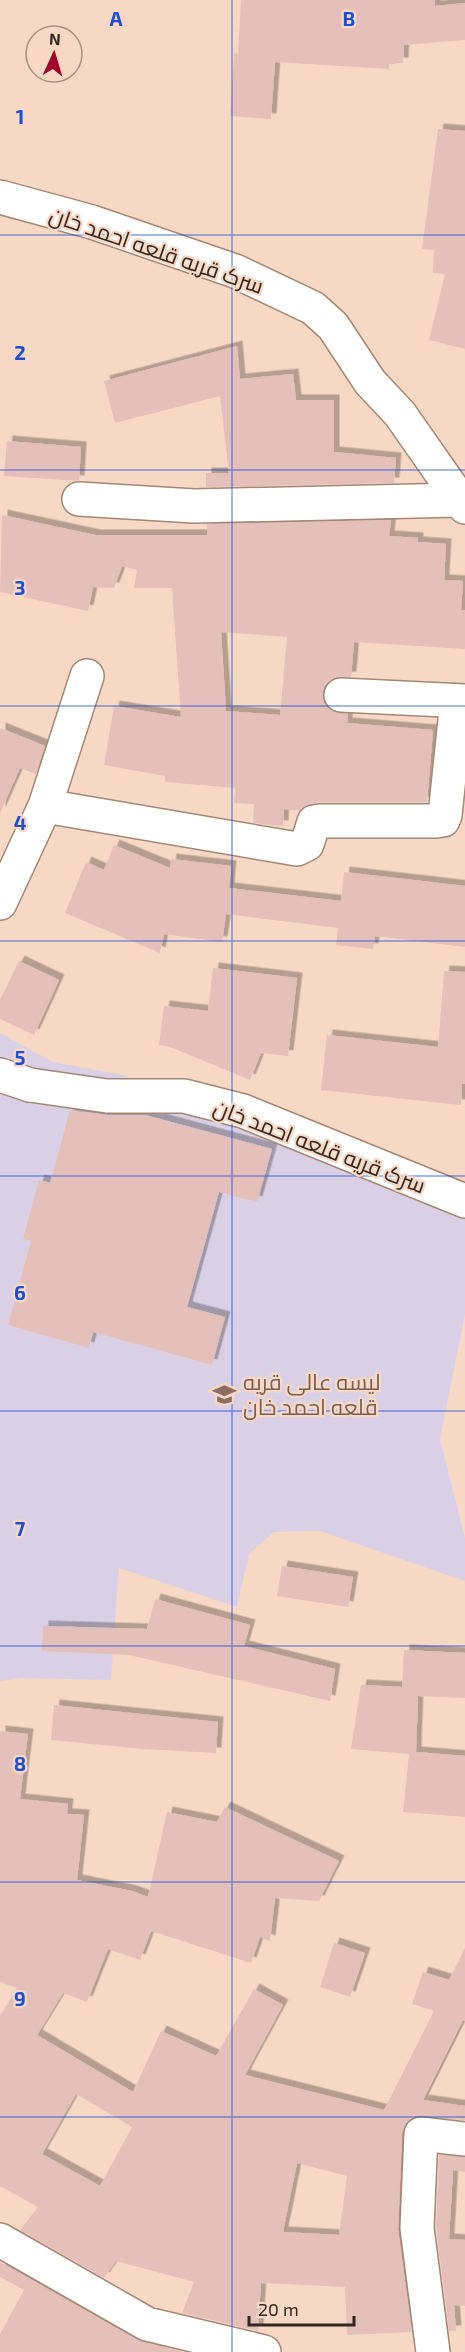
<svg xmlns="http://www.w3.org/2000/svg" width="465" height="2352" viewBox="0 0 465 2352" font-family="'Exo 2',Cairo,sans-serif">
<defs>
<filter id="shadow"><feDropShadow dx="5.5" dy="-5.5" stdDeviation="0" flood-color="#0004"/></filter>
</defs>
<rect width="100%" height="100%" fill="#f7d8c4"/>
<path fill="#dad0e5" d="M 0,1033 L 53,1062 L 123,1075 L 252,1133 L 368,1171 L 465,1217 L 465,1314 L 440,1439 L 465,1538 L 465,1581 L 320,1531 L 274,1532 L 249,1554 L 237,1607 L 119,1568 L 111,1680 L 21,1678 L 0,1681 Z"/>
<path fill="#e5c0ba" fill-rule="evenodd" filter="url(#shadow)" d="M 241,0 L 435,0 L 435,6 L 465,3 L 465,40 L 404,45 L 403,63 L 389,63 L 389,69 L 275,62 L 271,119 L 230,116 L 234,53 L 238,54 Z
M 438,129 L 465,131 L 465,349 L 429,340 L 445,274 L 433,273 L 434,250 L 422,249 Z
M 237,346 L 240,379 L 293,374 L 296,400 L 334,400 L 334,452 L 396,458 L 394,483 L 206,487 L 206,473 L 229,473 L 220,396 L 115,423 L 104,381 Z
M 7,441 L 81,447 L 79,481 L 4,476 Z
M 2,515 L 95,535 L 207,535 L 207,524 L 391,520 L 389,536 L 418,538 L 418,542 L 446,544 L 444,580 L 463,581 L 461,610 L 465,610 L 465,649 L 354,642 L 351,677 L 332,679 L 325,685 L 322,694 L 324,703 L 330,710 L 348,714 L 347,723 L 433,730 L 427,802 L 317,802 L 300,811 L 284,809 L 283,826 L 261,824 L 253,822 L 254,804 L 234,803 L 235,788 L 165,782 L 165,776 L 104,765 L 114,706 L 181,717 L 172,588 L 134,588 L 137,570 L 122,566 L 114,588 L 93,587 L 88,611 L 0,592 ZM 221,632 L 287,637 L 280,715 L 226,711 Z
M 0,728 L 45,746 L 36,774 L 20,768 L 0,813 Z
M 114,845 L 170,868 L 171,859 L 231,866 L 229,888 L 341,901 L 344,872 L 465,886 L 465,947 L 375,936 L 373,949 L 336,945 L 338,928 L 226,914 L 222,942 L 164,934 L 160,953 L 65,913 L 86,862 L 104,870 Z
M 19,961 L 59,980 L 34,1035 L 0,1019 L 0,1000 Z
M 213,968 L 297,978 L 288,1056 L 261,1053 L 250,1080 L 170,1047 L 159,1045 L 164,1006 L 208,1011 Z
M 444,971 L 465,972 L 465,1084 L 462,1084 L 461,1105 L 321,1090 L 327,1035 L 438,1047 Z
M 70,1110 L 107,1115 L 145,1115 L 272,1149 L 257,1202 L 219,1192 L 187,1307 L 225,1317 L 212,1365 L 93,1332 L 89,1348 L 8,1325 L 31,1241 L 23,1239 L 39,1180 L 50,1183 Z
M 282,1566 L 353,1577 L 348,1607 L 277,1596 Z
M 155,1599 L 250,1625 L 244,1646 L 335,1669 L 330,1701 L 129,1655 L 42,1651 L 43,1626 L 147,1629 Z
M 404,1650 L 465,1653 L 465,1698 L 418,1696 L 416,1752 L 465,1756 L 465,1817 L 403,1812 L 409,1754 L 351,1749 L 361,1685 L 402,1687 Z
M 54,1705 L 218,1722 L 216,1753 L 142,1749 L 51,1740 Z
M 0,1731 L 28,1734 L 20,1799 L 68,1804 L 67,1814 L 84,1815 L 77,1880 L 132,1891 L 148,1897 L 167,1812 L 217,1822 L 225,1807 L 339,1861 L 319,1901 L 275,1898 L 270,1941 L 260,1937 L 251,1963 L 151,1931 L 140,1960 L 108,1949 L 87,2002 L 63,1993 L 37,2035 L 133,2092 L 161,2031 L 216,2056 L 254,1989 L 283,2005 L 245,2075 L 384,2110 L 434,2011 L 412,2004 L 423,1972 L 449,1980 L 465,1948 L 465,2021 L 463,2020 L 423,2100 L 465,2106 L 465,2120 L 414,2117 L 406,2123 L 402,2133 L 398,2230 L 412,2332 L 347,2335 L 345,2287 L 261,2283 L 258,2331 L 182,2313 L 194,2282 L 116,2261 L 104,2278 L 20,2230 L 38,2207 L 0,2186 L 0,2016 L 17,1988 L 0,1982 ZM 76,2094 L 132,2127 L 100,2186 L 42,2154 ZM 297,2163 L 347,2176 L 339,2235 L 283,2232 Z
M 334,1943 L 365,1953 L 350,1997 L 320,1987 Z
M 439,2155 L 465,2157 L 465,2172 L 453,2170 L 449,2239 L 465,2240 L 465,2306 L 454,2305 L 456,2331 L 449,2331 L 436,2227 Z
M 0,2262 L 138,2340 L 183,2352 L 0,2352 L 0,2334 L 24,2290 L 0,2277 Z"/>
<g fill="none" stroke-linecap="round" stroke-linejoin="round">
<defs>
<path id="street" d="M 79,499 L 194,506 L 458,500
M 341,695 L 465,701
M 45,806 L 297,849 L 307,844 L 314,822 L 320,821 L 436,821 L 443,820 L 445,815 L 457,701
M 0,903 L 45,806 L 87,676
M 0,1075 L 30,1085
M 0,2240 L 147,2324 L 264,2352
M 433,2352 L 417,2228 L 421,2134 L 465,2139"/>
<path id="secondary" d="M 0,197 L 92,222 L 235,271 L 313,308 L 333,326 L 370,382 L 400,414 L 465,507
M 30,1085 L 107,1096 L 184,1096 L 243,1111 L 465,1201"/>
</defs>
<use href="#street" stroke="#a48775" stroke-width="36"/>
<use href="#secondary" stroke="#a48775" stroke-width="36"/>
<use href="#street" stroke="#fff" stroke-width="33"/>
<use href="#secondary" stroke="#fff" stroke-width="33"/>
</g>
<path fill="none" stroke="#1d4ed8" stroke-width="1.5" stroke-opacity="0.55" d="M 232,0 L 232,2352M 0,235 L 465,235M 0,470 L 465,470M 0,706 L 465,706M 0,941 L 465,941M 0,1176 L 465,1176M 0,1411 L 465,1411M 0,1646 L 465,1646M 0,1882 L 465,1882M 0,2117 L 465,2117"/>
<defs>
<symbol id="school-bare" viewBox="-9 -9 18 18"><path d="M0-5L7-2L0 1L-7-2ZM-4 1L0 2.5L4 1V4Q0 6-4 4Z" fill="#8d6e63" stroke="#f7d8c4" stroke-width="2.5" paint-order="stroke"/></symbol>
</defs>
<g fill-rule="evenodd">
<use href="#school-bare" x="208" y="1378" width="33" height="33"/>
</g>
<g text-anchor="middle" dominant-baseline="central" stroke-width="4.5" stroke-linejoin="round" paint-order="stroke">
<g font-size="22" fill="#332720" stroke="#f7d8c4">
<text transform="translate(157 249) rotate(19)">سرک قریه قلعه احمد خان</text>
<text transform="translate(320 1145) rotate(21)">سرک قریه قلعه احمد خان</text>
</g>
<g font-size="22" fill="#785e54" stroke="#f7d8c4" text-anchor="start">
<text x="243" y="1381">لیسه عالی قریه<tspan x="243" dy="25">قلعه احمد خان</tspan></text>
</g>
</g>
<g font-size="20" text-anchor="middle" font-weight="bold" fill="#1d4ed8" stroke="#f7d8c4" stroke-width="4.5" stroke-linejoin="round" paint-order="stroke">
<text x="116" y="26">A</text>
<text x="349" y="26">B</text>
<text x="20" y="124">1</text>
<text x="20" y="360">2</text>
<text x="20" y="595">3</text>
<text x="20" y="830">4</text>
<text x="20" y="1065">5</text>
<text x="20" y="1300">6</text>
<text x="20" y="1536">7</text>
<text x="20" y="1771">8</text>
<text x="20" y="2006">9</text>
</g>
<g transform="translate(54 54) rotate(4)"><circle r="28" fill="#f7d8c4" stroke="#a99182" stroke-width="1.5"/>
<path d="M0-4.5L10 22L0 15L-10 22Z" fill="#a2032c"/>
<text y="-9" font-size="16" font-weight="bold" text-anchor="middle" fill="#332720">N</text>
</g>
<path d="M249 2316v9h105v-9" fill="none" stroke="#332720" stroke-width="3"/>
<text x="258" y="2316" font-size="18" fill="#332720" stroke="#f7d8c4" stroke-width="4.5" paint-order="stroke">20 m</text>
</svg>
